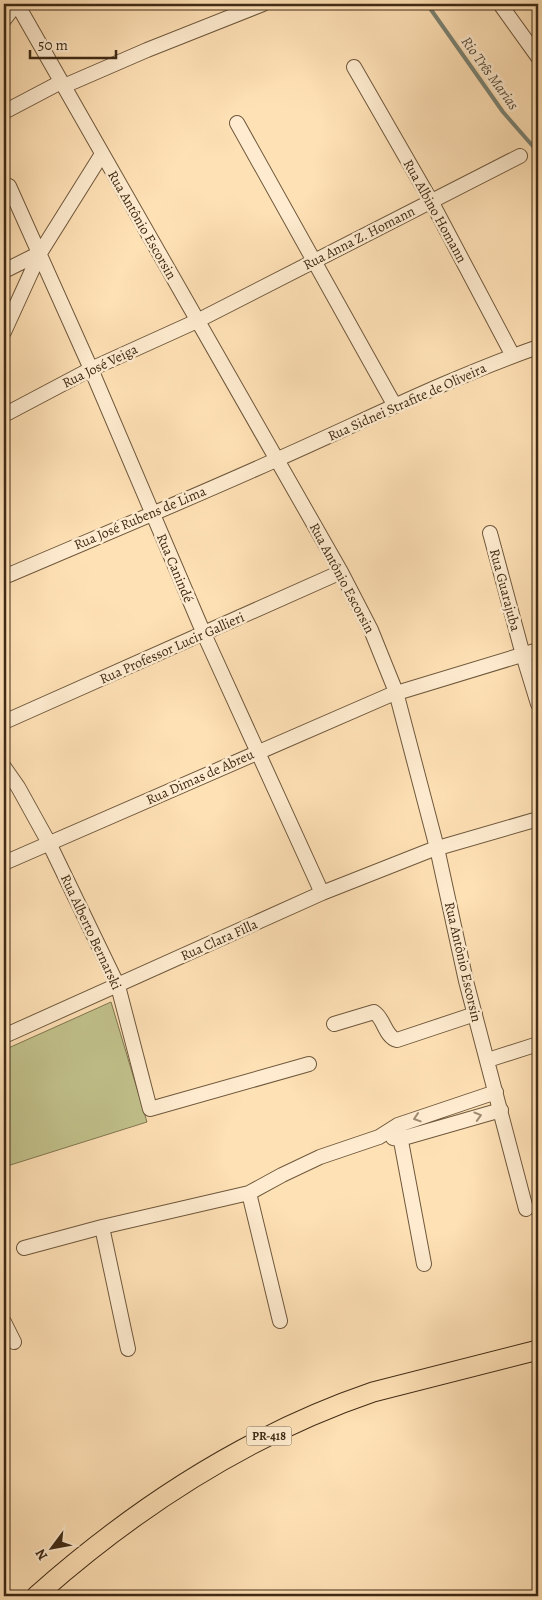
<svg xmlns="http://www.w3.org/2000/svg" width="542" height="1600" viewBox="0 0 542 1600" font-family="Alegreya,serif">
<rect width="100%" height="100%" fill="#ffe1b6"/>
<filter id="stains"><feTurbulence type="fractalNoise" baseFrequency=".004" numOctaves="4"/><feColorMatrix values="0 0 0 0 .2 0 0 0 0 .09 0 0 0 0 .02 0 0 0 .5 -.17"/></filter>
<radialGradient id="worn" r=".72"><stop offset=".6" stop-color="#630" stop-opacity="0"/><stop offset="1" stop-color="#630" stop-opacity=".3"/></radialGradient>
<path fill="#c2c28c" stroke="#807650" d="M 111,1002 L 147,1122 L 4,1167 L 4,1050 Z"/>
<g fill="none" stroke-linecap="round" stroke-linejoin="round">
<path stroke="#7a8274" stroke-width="4" d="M 427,4 L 503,112 L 538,152"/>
<defs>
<path id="minor" d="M 17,4 L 341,572 L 371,630 L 396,692 L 437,848 L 466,981 L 526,1209
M 500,4 L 538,57
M 4,20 L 16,4
M 354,67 L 431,201 L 513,356
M 64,86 L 147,50 L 263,4
M 4,112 L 61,82
M 237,123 L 395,406
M 9,186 L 91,369 L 204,634 L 322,893
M 4,271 L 40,253
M 4,332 L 40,253 L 102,154
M 4,415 L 91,369 L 197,321 L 520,156
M 490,533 L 523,655 L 538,704
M 4,577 C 95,538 187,500 278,459 C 364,421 449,378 538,347
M 4,722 L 341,572
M 4,767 L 18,787 L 49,843 L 118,986 L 150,1109 L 309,1064
M 4,863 L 390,695 L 538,650
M 334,1024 L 374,1012 C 384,1018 385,1037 397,1040 L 475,1014
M 4,1036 L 322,893 L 431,850 L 538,819
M 488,1060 L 538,1044
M 398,1125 L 424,1264
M 393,1138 L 400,1139 L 501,1110
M 249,1193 L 280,1321
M 102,1227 L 128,1349
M 24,1248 L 102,1227 L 249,1193 L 282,1175 L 320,1157 L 379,1137 L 398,1125 L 496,1092
M 4,1322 L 14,1342"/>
<path id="highway" d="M 36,1596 C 135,1508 247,1435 373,1392 L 538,1350"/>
</defs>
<use href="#minor" stroke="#6f583c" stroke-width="16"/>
<use href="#highway" stroke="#3f2a14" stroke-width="21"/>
<use href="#minor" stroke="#ffecd0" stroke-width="14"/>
<use href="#highway" stroke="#ffe1b6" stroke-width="19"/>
</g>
<defs><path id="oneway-chevron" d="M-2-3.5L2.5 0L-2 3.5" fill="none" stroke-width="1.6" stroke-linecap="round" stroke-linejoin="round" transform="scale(1.25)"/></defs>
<g stroke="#9f8b72">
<use href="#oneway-chevron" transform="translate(478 1116) rotate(-16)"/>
<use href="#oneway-chevron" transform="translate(417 1118) rotate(162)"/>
</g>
<g text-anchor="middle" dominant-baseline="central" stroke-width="5" stroke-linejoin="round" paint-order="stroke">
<rect fill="#ffecd0" stroke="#79644c" stroke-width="1" x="246.5" y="1426.5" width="45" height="19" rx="4"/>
<g font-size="12" font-weight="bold" fill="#3f2a14">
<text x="269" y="1436">PR-418</text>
</g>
<g font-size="14" fill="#3f2a14" stroke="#ffecd0">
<text transform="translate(435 211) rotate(61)">Rua Albino Homann</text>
<text transform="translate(142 225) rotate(60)">Rua Antônio Escorsin</text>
<text transform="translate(359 238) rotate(-27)">Rua Anna Z. Homann</text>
<text transform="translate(100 366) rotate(-26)">Rua José Veiga</text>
<text transform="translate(407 402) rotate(-24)">Rua Sidnei Strafite de Oliveira</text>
<text transform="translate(140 518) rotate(-23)">Rua José Rubens de Lima</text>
<text transform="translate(175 568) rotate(67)">Rua Canindé</text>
<text transform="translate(342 578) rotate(62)">Rua Antônio Escorsin</text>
<text transform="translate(505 590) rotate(75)">Rua Guarajuba</text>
<text transform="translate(172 648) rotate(-24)">Rua Professor Lucir Gallieri</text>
<text transform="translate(200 777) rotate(-24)">Rua Dimas de Abreu</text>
<text transform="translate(91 932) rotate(65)">Rua Alberto Bernarski</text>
<text transform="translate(219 940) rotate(-24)">Rua Clara Filla</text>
<text transform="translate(463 962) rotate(77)">Rua Antônio Escorsin</text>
</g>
<g font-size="15" font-style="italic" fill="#584e3c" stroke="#ffecd0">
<text transform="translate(490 73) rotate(54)">Rio Três Marias</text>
</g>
</g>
<rect width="542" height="1600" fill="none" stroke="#ffe1b6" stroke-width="20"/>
<rect x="5" y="5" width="532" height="1590" fill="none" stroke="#3f2a14" stroke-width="2.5"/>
<rect x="10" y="10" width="522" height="1580" fill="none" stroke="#3f2a14"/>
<g transform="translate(52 1548) rotate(238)" stroke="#ffecd0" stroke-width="4" paint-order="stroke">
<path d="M0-4L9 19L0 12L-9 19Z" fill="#3f2a14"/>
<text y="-8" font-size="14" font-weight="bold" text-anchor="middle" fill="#3f2a14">N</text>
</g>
<path d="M30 50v8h86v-8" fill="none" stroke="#3f2a14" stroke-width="2.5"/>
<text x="38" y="50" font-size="15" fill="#3f2a14" stroke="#ffecd0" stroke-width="4" paint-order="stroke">50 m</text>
<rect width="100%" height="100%" filter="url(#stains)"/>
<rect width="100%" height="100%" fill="url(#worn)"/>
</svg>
